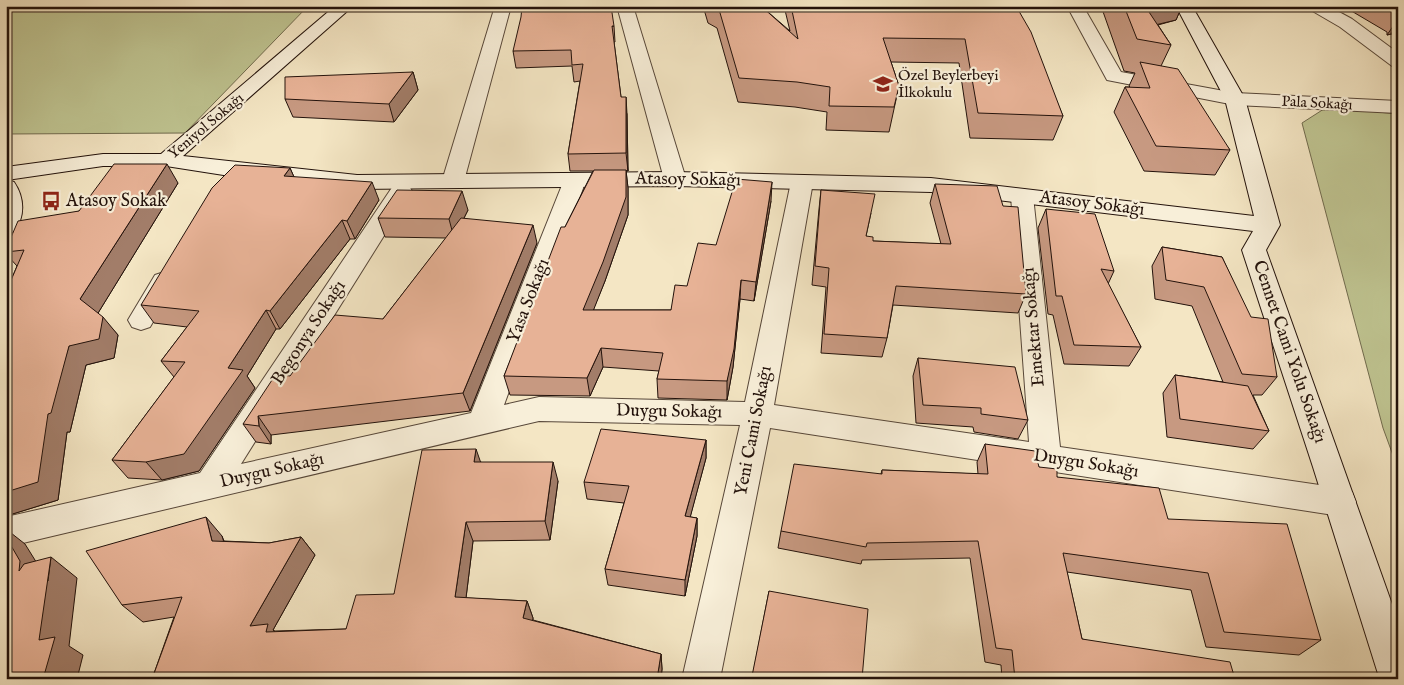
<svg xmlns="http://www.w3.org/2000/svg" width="1404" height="685" viewBox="0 0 1404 685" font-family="'IM FELL English',serif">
<rect width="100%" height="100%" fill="#f4e6c4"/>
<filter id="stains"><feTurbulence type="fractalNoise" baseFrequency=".004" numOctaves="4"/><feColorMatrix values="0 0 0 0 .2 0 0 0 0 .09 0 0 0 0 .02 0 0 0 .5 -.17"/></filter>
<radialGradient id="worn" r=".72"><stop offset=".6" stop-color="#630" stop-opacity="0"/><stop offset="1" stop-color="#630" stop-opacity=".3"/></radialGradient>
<path fill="#bfc491" stroke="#716b4e" d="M 6,6 L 308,6 L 185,133 L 6,134 Z
M 1327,107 L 1398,114 L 1398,469 L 1383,428 L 1302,123 Z"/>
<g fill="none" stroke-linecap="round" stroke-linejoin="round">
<defs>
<path id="street" d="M 495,6 L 511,6 L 464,181 L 461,186 L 453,188 L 445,186 L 442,181 Z
M 617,6 L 633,6 L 686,179 L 683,184 L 675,186 L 667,184 L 664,179 Z
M 1067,6 L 1083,6 L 1121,72 L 1235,93 L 1398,101 L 1398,113 L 1235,105 L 1107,80 Z
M 1307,6 L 1328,6 L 1352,19 L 1398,53 L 1398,67 L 1392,66 L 1340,27 L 1309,9 Z
M 575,173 L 583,175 L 586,180 L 504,405 L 539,397 L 745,402 L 791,182 L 794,177 L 802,175 L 810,177 L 813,182 L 774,405 L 1029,442 L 1011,196 L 1014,191 L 1022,189 L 1030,191 L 1033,196 L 1060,447 L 1340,488 L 1352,492 L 1356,502 L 1352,512 L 1340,516 L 770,428 L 720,679 L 682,679 L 740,425 L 539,421 L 6,547 L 6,517 L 200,473 L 393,186 L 401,184 L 409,186 L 412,191 L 241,464 L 471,413 L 564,180 L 567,175 Z
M 164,272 L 173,275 L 177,281 L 150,327 L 141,330 L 132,327 L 128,320 L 155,275 Z"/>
<path id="secondary" d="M 335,6 L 353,6 L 183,156 L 357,175 L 675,172 L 931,178 L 1254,216 L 1225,99 L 1176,6 L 1192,6 L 1245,99 L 1280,225 L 1266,250 L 1398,621 L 1398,679 L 1380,679 L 1379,677 L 1313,467 L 1242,250 L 1253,231 L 931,192 L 675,186 L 357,189 L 230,176 L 166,166 L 103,166 L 7,180 L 14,182 C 25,198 25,217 14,232 L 6,234 L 6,167 L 103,154 L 161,154 Z"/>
</defs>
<use href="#street" stroke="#574739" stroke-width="2"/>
<use href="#secondary" stroke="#23120b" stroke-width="2"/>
<use href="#street" fill="#f8efd9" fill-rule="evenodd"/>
<use href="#secondary" fill="#f8efd9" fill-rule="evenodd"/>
</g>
<path fill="#c79981" stroke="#23120b" d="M 703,6 L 761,6 L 790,31 L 784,6 L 1016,6 L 1063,116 L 1053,140 L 970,138 L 959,63 L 891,62 L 899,86 L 889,132 L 826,130 L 827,112 L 795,107 L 738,102 L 717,28 L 708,23 Z
M 1101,6 L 1182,6 L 1176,20 L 1158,25 L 1171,45 L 1161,66 L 1230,150 L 1215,175 L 1144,171 L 1114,112 L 1125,87 L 1130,87 L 1129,86 L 1135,73 L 1124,71 Z
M 1343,6 L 1398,6 L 1398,38 L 1391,34 L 1387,35 L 1387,32 Z
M 614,26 L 615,42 L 614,42 L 621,97 L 627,114 L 628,171 L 626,171 L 628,188 L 628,215 L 605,281 L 593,310 L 671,310 L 716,245 L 771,201 L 754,301 L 740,299 L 733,367 L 727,400 L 658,398 L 657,379 L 659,371 L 603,367 L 590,396 L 510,395 L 504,376 L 565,227 L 593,171 L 570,171 L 568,154 L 580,81 L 574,82 L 572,66 L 516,68 L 513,51 Z
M 413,72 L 418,90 L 394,122 L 293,117 L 285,99 Z
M 290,168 L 294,177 L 379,200 L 355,239 L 350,239 L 280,329 L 276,329 L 247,376 L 255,388 L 199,471 L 162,480 L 128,478 L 112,460 L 174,377 L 161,361 L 187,327 L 154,323 L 141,305 Z
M 178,183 L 98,313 L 118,335 L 114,358 L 86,365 L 70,432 L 67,432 L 58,500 L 6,516 L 6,292 L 17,266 L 6,254 L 6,249 L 79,211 Z
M 935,184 L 1026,294 L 1018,313 L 893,305 L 887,338 L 882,357 L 821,353 L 826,287 L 812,285 L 819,209 L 821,190 L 871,213 L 866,236 L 873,241 L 941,244 L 930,203 Z
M 1046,209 L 1114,271 L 1108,284 L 1141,347 L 1129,366 L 1064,364 L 1053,315 L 1048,314 L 1038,228 Z
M 468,210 L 464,218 L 537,243 L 470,411 L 271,435 L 271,444 L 256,442 L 243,424 L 290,376 L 383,319 L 446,238 L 385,237 L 378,218 Z
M 1162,247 L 1222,257 L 1277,377 L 1262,395 L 1253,395 L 1269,431 L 1253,449 L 1167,437 L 1163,393 L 1175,375 L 1223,382 L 1192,306 L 1155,299 L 1152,266 Z
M 918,358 L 1028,420 L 1018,439 L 974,432 L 973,427 L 916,423 L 913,376 Z
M 706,440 L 706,458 L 690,517 L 697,518 L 697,536 L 685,596 L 608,585 L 605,569 L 624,503 L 587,499 L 584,482 Z
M 985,444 L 1039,467 L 1057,477 L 1168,519 L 1321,640 L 1299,655 L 1206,647 L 1191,590 L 1067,572 L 1082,639 L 1235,679 L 1002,679 L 1001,665 L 985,662 L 970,558 L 862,560 L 861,564 L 778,548 L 781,531 L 881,474 L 882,470 L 978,474 L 977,462 Z
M 480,462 L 558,481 L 550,540 L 473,541 L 466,598 L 527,601 L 533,618 L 533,620 L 661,654 L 662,669 L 661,679 L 152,679 L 174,617 L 143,622 L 122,605 L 222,536 L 224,541 L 269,543 L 301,537 L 315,555 L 273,630 L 275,631 L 346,629 L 394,594 Z
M 769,591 L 862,679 L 752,679 Z"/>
<path fill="#a27d69" stroke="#23120b" d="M 1139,6 L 1182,6 L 1176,20 L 1134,30 Z
M 1398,19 L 1398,24 L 1391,34 L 1387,35 Z
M 413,72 L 418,90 L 394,122 L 389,104 Z
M 626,97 L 627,114 L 628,171 L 626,153 Z
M 167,164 L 178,183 L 95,318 L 80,299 Z
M 290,168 L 298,186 L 284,176 Z
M 626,170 L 628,188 L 628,215 L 605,281 L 586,329 L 583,310 Z
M 372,182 L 379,200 L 355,239 L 347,221 Z
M 772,182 L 771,201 L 754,301 L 756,282 Z
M 462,191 L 468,210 L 454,238 L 449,219 Z
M 342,220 L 350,239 L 280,329 L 270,311 Z
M 533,225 L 537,243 L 470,411 L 463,393 Z
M 741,280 L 740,299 L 733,367 L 727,400 L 727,381 Z
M 266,310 L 276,329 L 247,376 L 255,388 L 199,471 L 162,480 L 146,462 L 228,368 Z
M 103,317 L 118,335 L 114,358 L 86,365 L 70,432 L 67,432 L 58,500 L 6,516 L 6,492 L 48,414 L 69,346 Z
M 601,348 L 603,367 L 590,396 L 587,378 Z
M 258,416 L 271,435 L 271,444 L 259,426 Z
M 706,440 L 706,458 L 686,533 L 685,516 Z
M 476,449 L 483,469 L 474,462 Z
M 553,462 L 558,481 L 550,540 L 545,521 Z
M 206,517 L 222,536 L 229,559 L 212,541 Z
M 697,518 L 697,536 L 685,596 L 685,580 Z
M 466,522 L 473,541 L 464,614 L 455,597 Z
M 6,529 L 25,544 L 48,581 L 51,557 L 77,578 L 69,646 L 83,655 L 77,679 L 43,679 L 39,640 L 6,537 Z
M 301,537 L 315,555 L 273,630 L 284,641 L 250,626 Z
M 527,601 L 533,618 L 530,635 L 523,618 Z
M 661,654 L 662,669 L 661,679 L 657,679 Z"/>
<path fill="#e7b296" stroke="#23120b" d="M 522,6 L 611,6 L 614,26 L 612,26 L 621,97 L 626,97 L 626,153 L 568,154 L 583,64 L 572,65 L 571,50 L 513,51 L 521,17 Z
M 718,6 L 761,6 L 798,39 L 791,6 L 1016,6 L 1031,32 L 1063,116 L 978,113 L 965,39 L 883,38 L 899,86 L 894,107 L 829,106 L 830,87 L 797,82 L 739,78 Z
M 1124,6 L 1145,6 L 1171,45 L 1137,39 Z
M 1381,6 L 1398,6 L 1398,17 L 1397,15 Z
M 1140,62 L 1178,69 L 1230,150 L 1156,146 L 1125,87 L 1150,88 Z
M 413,72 L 389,104 L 285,99 L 285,77 Z
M 114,164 L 167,164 L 80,299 L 103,317 L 99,339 L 69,346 L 51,413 L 48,414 L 38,482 L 6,492 L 6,292 L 24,250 L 6,252 L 6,249 L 18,221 L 79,211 Z
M 235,165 L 290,168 L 284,176 L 372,182 L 347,221 L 342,220 L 270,311 L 266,310 L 228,368 L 243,370 L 184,454 L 146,462 L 112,460 L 185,362 L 161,361 L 199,311 L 141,305 L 212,188 Z
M 594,170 L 626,170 L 626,197 L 603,262 L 583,310 L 671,310 L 675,285 L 687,286 L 698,243 L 716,245 L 736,179 L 772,182 L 756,282 L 741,280 L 734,349 L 727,381 L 657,379 L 663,353 L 601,348 L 587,378 L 504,376 L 561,227 L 565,227 Z
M 935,184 L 997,186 L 1003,206 L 1018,207 L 1026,294 L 896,286 L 887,338 L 824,334 L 829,268 L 815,266 L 821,190 L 875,194 L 866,236 L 873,237 L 873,241 L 951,244 Z
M 397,190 L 462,191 L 449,219 L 378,218 Z
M 1046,209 L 1095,214 L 1114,271 L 1101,269 L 1141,347 L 1074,345 L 1062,296 L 1056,296 Z
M 461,218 L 533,225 L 463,393 L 258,416 L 259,426 L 243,424 L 276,374 L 290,376 L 335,315 L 383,319 Z
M 1162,247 L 1222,257 L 1251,317 L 1268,319 L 1277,377 L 1242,374 L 1204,287 L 1166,280 Z
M 918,358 L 1015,367 L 1028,420 L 981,414 L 981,408 L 923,405 Z
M 1175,375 L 1248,386 L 1269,431 L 1180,419 Z
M 601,429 L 706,440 L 685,516 L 697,518 L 685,580 L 605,569 L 629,486 L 584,482 Z
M 985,444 L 1035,451 L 1039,467 L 1057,469 L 1057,477 L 1159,488 L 1168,519 L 1287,524 L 1321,640 L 1224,632 L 1208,573 L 1063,553 L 1082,639 L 1230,662 L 1235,679 L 1015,679 L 1012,650 L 996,648 L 978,541 L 867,543 L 866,547 L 781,531 L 794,464 L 882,474 L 882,470 L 988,474 Z
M 476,449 L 474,462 L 553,462 L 545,521 L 466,522 L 455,597 L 527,601 L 523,618 L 661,654 L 657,679 L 152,679 L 182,597 L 122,605 L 86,551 L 206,517 L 212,541 L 269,543 L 301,537 L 250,626 L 268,624 L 266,632 L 346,629 L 356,595 L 394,594 L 422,450 Z
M 6,537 L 20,561 L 19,571 L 24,564 L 51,557 L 39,640 L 55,637 L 43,679 L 6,679 Z
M 769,591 L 868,609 L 862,679 L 764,679 L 752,676 Z"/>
<defs>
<symbol id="school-bare" viewBox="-9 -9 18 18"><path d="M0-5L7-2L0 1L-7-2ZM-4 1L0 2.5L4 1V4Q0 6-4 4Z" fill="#8f2418" stroke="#f8efd9" stroke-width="2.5" paint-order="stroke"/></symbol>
<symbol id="bus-bare" viewBox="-9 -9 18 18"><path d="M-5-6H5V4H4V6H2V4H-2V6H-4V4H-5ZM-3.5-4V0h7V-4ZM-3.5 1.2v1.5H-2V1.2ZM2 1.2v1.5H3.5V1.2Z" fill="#8f2418" stroke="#f8efd9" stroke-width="2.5" paint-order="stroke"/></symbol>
</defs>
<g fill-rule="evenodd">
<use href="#school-bare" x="869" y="70" width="28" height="28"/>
<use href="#bus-bare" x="37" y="187" width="28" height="28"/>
</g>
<g text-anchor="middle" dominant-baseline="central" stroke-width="4.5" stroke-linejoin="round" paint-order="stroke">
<g font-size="15" fill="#23120b" stroke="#f8efd9" text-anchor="start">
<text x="898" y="75">Özel Beylerbeyi<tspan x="898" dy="17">İlkokulu</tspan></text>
</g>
<g font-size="15" fill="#23120b" stroke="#f8efd9">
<text transform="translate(1317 103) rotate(3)">Pala Sokağı</text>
<text transform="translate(206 126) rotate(-40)">Yeniyol Sokağı</text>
</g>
<g font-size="18" fill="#23120b" stroke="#f8efd9">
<text transform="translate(688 180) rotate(1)">Atasoy Sokağı</text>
<text transform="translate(1092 204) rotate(7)">Atasoy Sokağı</text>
<text transform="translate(529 301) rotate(-69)">Yasa Sokağı</text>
<text transform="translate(1034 327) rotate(-95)">Emektar Sokağı</text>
<text transform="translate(309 333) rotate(-57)">Begonya Sokağı</text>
<text transform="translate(1289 352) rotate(71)">Cennet Cami Yolu Sokağı</text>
<text transform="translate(669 412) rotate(1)">Duygu Sokağı</text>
<text transform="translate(754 431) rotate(-79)">Yeni Cami Sokağı</text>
<text transform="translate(1086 464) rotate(9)">Duygu Sokağı</text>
<text transform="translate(272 471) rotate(-13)">Duygu Sokağı</text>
</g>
<g font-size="18" fill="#23120b" stroke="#f8efd9" text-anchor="start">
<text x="66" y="201">Atasoy Sokak</text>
</g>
</g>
<rect width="1404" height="685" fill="none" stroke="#f4e6c4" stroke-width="25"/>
<rect x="8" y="8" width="1389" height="670" fill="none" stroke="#23120b" stroke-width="2.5"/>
<rect x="12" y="12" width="1379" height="660" fill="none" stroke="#23120b"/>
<rect width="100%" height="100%" filter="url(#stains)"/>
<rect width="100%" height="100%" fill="url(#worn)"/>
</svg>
